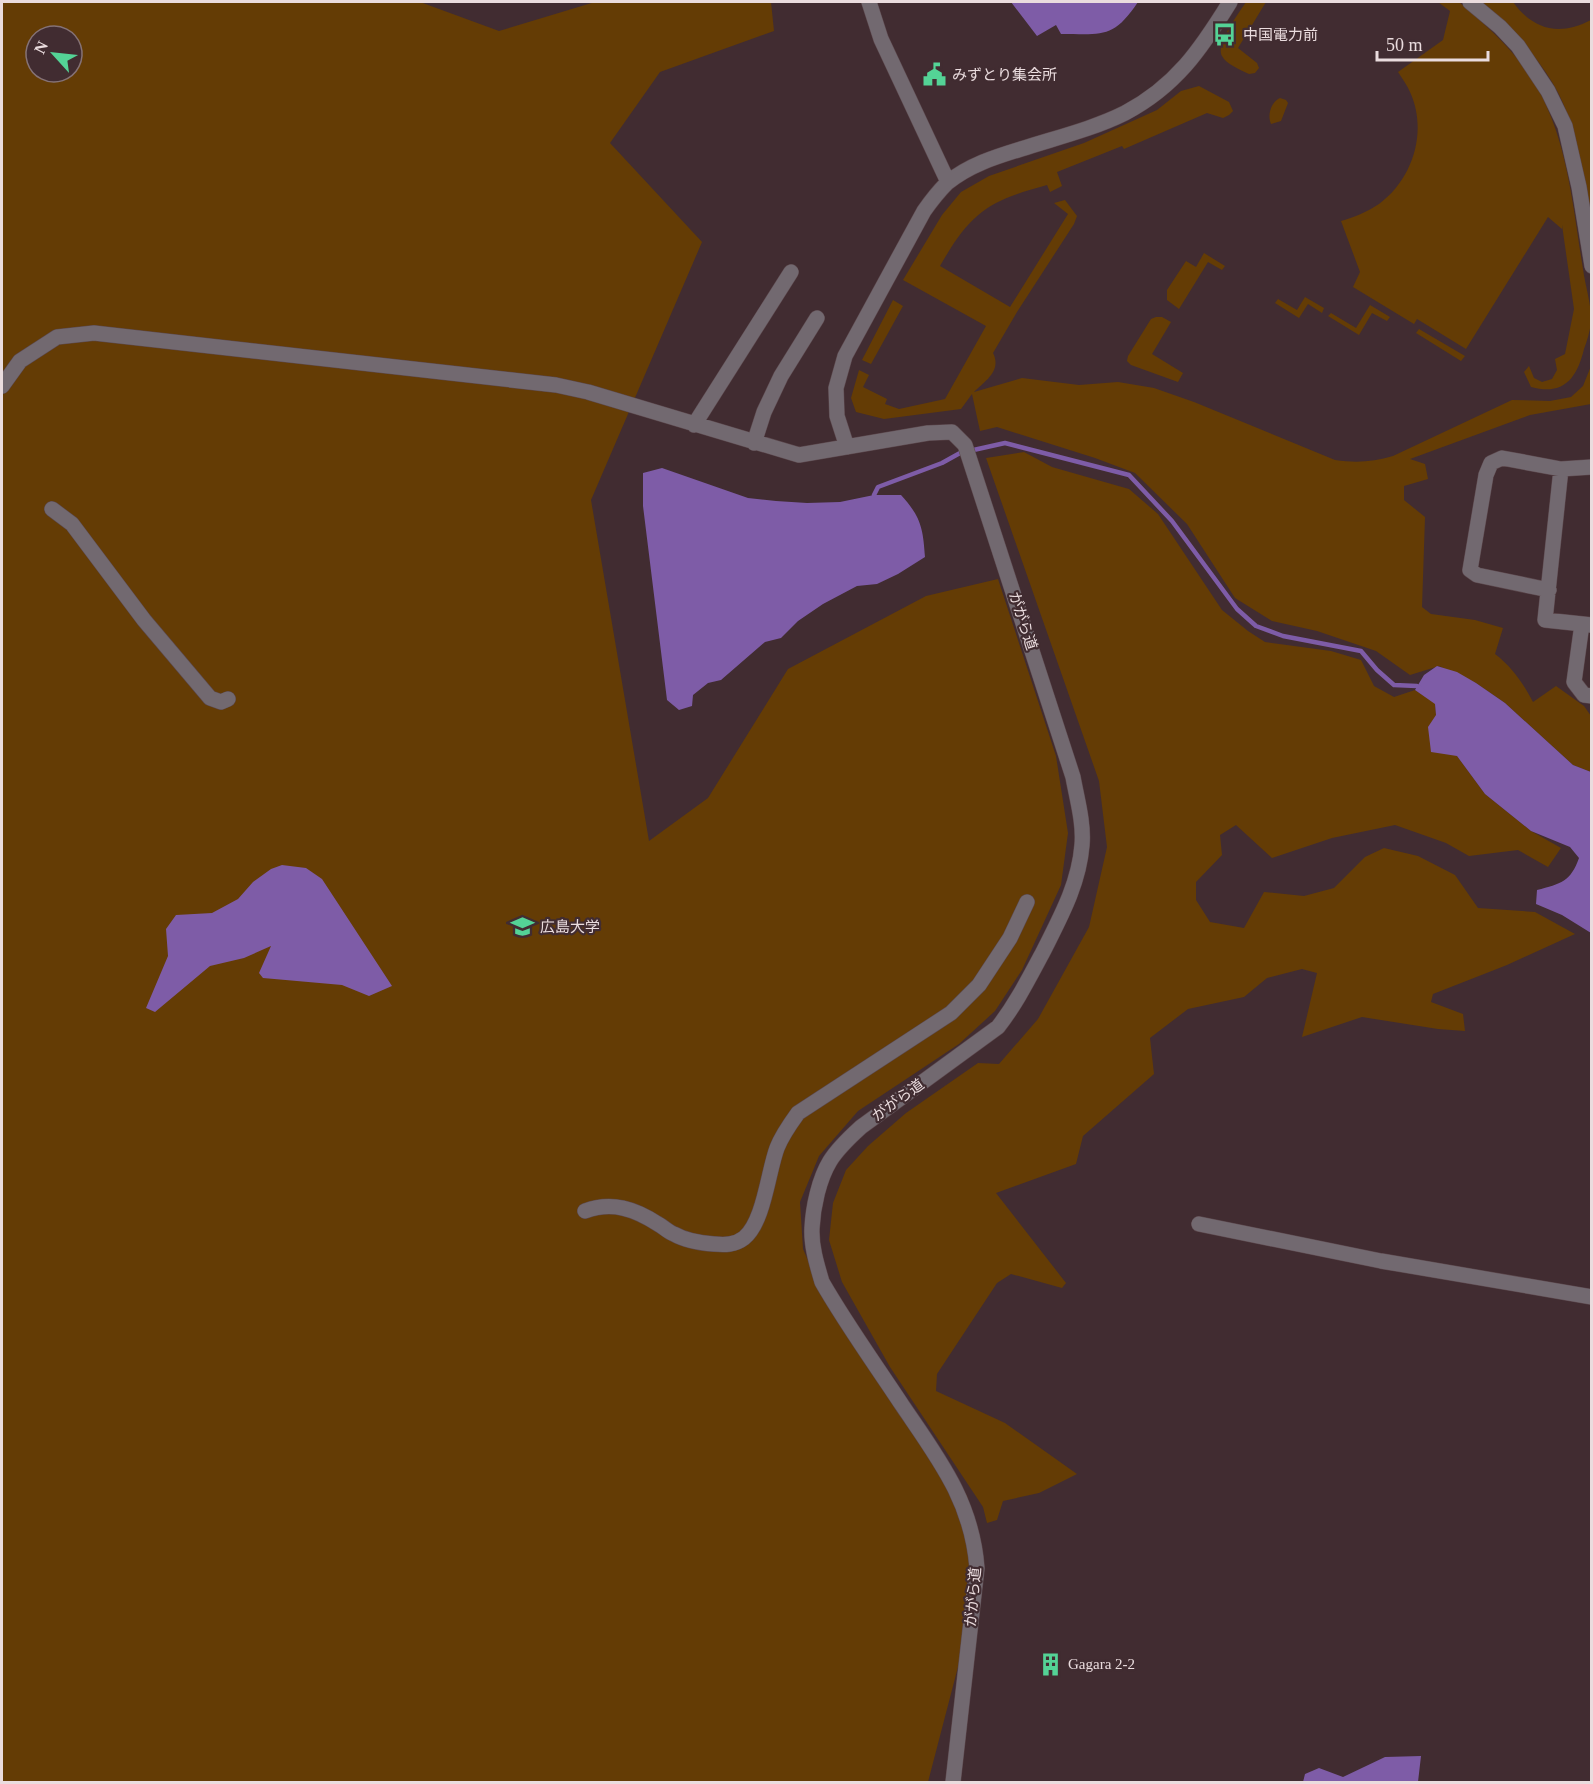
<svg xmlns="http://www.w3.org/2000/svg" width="1593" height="1784" viewBox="0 0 1593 1784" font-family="'Times New Roman','Noto Sans JP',serif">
<rect width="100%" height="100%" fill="#412c31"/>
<path fill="#643c05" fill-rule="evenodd" d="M 2,2 L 420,2 L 499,31 L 595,2 L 771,2 L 774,31 L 660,72 L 610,143 L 702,242 L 591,500 L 649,841 L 708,798 L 788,669 L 926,596 L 998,579 L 1056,756 L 1068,833 L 1061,885 L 1022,970 L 995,1011 L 959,1044 L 858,1111 L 819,1156 L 800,1202 L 803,1249 L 824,1297 L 936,1446 L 967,1496 L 980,1543 L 978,1590 L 928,1782 L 2,1782 ZM 36,36 L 72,36 L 72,72 L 36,72 Z
M 1246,2 L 1266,2 L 1238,48 L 1257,63 L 1259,68 L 1255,73 L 1249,74 C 1241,70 1226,64 1222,56 C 1215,44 1239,13 1246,2 Z
M 1438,2 L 1459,2 C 1489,28 1518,53 1538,89 C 1568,143 1573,208 1583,269 C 1585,285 1592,306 1591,322 C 1590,331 1587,341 1584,349 C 1577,378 1564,396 1531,387 L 1524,372 L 1529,366 L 1534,378 L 1542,382 L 1552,379 L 1557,370 L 1555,359 L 1565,354 L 1574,309 L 1562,225 L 1562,229 L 1548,217 L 1466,349 L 1417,319 L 1414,324 L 1353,287 L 1360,272 L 1341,221 C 1355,217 1367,212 1379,204 C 1413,179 1428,131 1410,92 C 1407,85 1402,78 1398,72 L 1443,40 L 1450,11 Z
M 1480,2 L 1513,2 C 1534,31 1560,36 1591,20 L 1591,229 C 1585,195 1580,160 1571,126 C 1558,76 1518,34 1480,2 Z
M 1199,86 L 1229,102 L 1233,111 L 1229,115 L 1223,118 L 1207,113 L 1124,149 L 1122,146 L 1057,172 L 1062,186 L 1050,192 L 1047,185 C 988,201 971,212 940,266 L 1010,307 L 1068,214 L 1054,203 L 1065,200 L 1077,216 L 1074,224 L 1017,312 L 993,353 C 1002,371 985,381 974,392 L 1022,378 L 1079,385 L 1118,382 L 1154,388 L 1194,402 L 1335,460 C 1356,463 1373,462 1393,456 L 1512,400 L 1550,401 L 1571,397 L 1583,386 L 1591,366 L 1591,404 L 1530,415 L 1410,459 L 1425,464 L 1428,479 L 1404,486 L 1404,500 L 1425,517 L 1422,607 L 1431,614 L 1475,620 L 1503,628 L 1495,654 C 1512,667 1523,683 1533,702 L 1556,686 L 1584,706 L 1591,716 L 1591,772 L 1573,765 L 1505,703 L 1476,683 L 1439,666 L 1410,675 L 1376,651 L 1317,631 L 1272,621 L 1235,598 L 1187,524 L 1135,473 L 1095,458 L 997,427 L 980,431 L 972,394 L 961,409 L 884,419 L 856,412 L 851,398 L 859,370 L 869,375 L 863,387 L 887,399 L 885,404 L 899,409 L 945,399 L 986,326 L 903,280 L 942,215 L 961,192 L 989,176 L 1084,143 L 1157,110 L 1181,91 Z
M 1280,98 L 1286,100 L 1288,103 L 1281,121 L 1271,124 C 1267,115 1271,102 1280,98 Z
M 1204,253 L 1225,266 L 1222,270 L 1208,262 L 1179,309 L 1167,300 L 1167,290 L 1186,261 L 1196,267 Z
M 1305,297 L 1324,308 L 1322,313 L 1308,304 L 1299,318 L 1275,303 L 1278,299 L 1297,310 Z
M 893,300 L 903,306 L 871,364 L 862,360 Z
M 1370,305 L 1390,317 L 1387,321 L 1372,313 L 1359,335 L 1328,316 L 1331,313 L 1356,328 Z
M 1156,317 L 1162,317 L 1171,322 L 1152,354 L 1183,373 L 1178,382 L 1131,365 L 1127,361 L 1128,356 L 1151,319 Z
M 1419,329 L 1465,356 L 1461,361 L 1416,333 Z
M 1024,452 L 1052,467 L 1129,489 L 1158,514 L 1222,610 L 1248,631 L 1265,642 L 1331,651 L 1361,660 L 1374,686 L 1394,697 L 1415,690 L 1435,703 L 1436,715 L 1457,756 L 1485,794 L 1531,831 L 1561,848 L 1548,867 L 1518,850 L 1469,856 L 1446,843 L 1395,825 L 1332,838 L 1272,858 L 1236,825 L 1220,835 L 1222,855 L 1196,882 L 1196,900 L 1210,922 L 1244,928 L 1264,892 L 1304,896 L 1334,888 L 1365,857 L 1384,848 L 1418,856 L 1455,875 L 1478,908 L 1535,912 L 1575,934 L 1507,965 L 1433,994 L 1431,1002 L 1463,1014 L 1465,1031 L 1438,1029 L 1362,1017 L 1302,1037 L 1317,973 L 1302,969 L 1267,978 L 1244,997 L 1188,1009 L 1150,1038 L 1154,1074 L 1083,1136 L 1076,1164 L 996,1193 L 1066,1283 L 1062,1288 L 1011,1274 L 997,1283 L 937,1374 L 936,1391 L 1005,1423 L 1077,1474 L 1039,1493 L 1003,1501 L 997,1520 L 987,1523 L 983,1507 L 890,1367 L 842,1282 L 829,1240 L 833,1203 L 846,1170 L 868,1146 L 906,1113 L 978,1063 L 999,1064 L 1038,1019 L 1089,927 L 1107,847 L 1099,781 L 986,458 Z"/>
<path fill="#7e5ca7" d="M 1011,2 L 1138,2 C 1113,39 1103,34 1061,34 L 1056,25 L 1037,36 Z
M 662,468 L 748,498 L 776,501 L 807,503 L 840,502 L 874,495 L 901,495 C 921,517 923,528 925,557 L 898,574 L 877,584 L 857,586 L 823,604 L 798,621 L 781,638 L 765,642 L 721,680 L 708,683 L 693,695 L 692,706 L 679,710 L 667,700 L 643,506 L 643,473 Z
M 1437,666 L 1457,672 L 1476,683 L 1505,703 L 1573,765 L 1591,772 L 1591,933 L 1562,915 L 1536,904 L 1537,890 C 1561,884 1571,881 1579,858 L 1570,847 L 1531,831 L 1485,794 L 1457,756 L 1431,752 L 1428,727 L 1436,715 L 1435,704 L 1415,690 L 1424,675 Z
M 282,865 L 306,868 L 322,879 L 392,986 L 369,996 L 342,985 L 263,978 L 259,973 L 271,946 L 244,958 L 210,966 L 155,1012 L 146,1008 L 168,956 L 166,929 L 176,915 L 212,913 L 238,899 L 253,882 L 271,869 Z
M 1421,1756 L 1418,1782 L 1303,1782 L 1305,1774 L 1319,1768 L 1343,1777 L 1385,1757 Z"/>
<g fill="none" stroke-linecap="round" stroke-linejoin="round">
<path stroke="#7e5ca7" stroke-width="4.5" d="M 874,495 L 878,487 L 942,463 L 960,453 L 1005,443 L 1129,475 L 1172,521 L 1237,609 L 1256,626 L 1283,636 L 1361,651 L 1377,670 L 1394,685 L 1417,686 L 1422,690"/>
<defs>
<path id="minor" d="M 869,2 L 881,39 L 948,182
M 1470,2 L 1500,27 L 1518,46 L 1548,91 L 1565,126 L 1579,187 L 1592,266
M 2,386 L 20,361 L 57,337 L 94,333 L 556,385 L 588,392 L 799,455 L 928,433 L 952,432 L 965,445 L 1073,777 C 1077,799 1084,823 1082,845 C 1079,884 1060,918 1043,952 C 1029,978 1016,1004 998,1027 L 861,1127 C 850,1137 838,1148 830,1161 C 819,1179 813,1207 812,1228 C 811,1246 817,1265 822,1282 C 846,1324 875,1364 902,1405 C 938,1458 972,1501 977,1568 L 953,1782
M 694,425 L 791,272
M 754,443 L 764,412 L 781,376 L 817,318
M 847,447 L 837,416 L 836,388 L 845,356 L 924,211 C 931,201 938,192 947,183 C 969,165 995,157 1021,149 C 1055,138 1093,129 1125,113 C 1176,86 1201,49 1230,2
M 1561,469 L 1545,620 L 1592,625
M 52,509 L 72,524 L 144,620 L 210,698 L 221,702 L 228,699
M 1549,590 L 1477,575 L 1470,570 L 1486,475 L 1491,463 L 1502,458 L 1561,469 L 1592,467
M 1582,624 L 1574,682 L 1584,695 L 1592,696
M 585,1211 C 612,1201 635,1209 658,1224 C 664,1227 668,1232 674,1234 C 686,1241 700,1243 714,1244 C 725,1245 735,1245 744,1238 C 764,1222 768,1172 777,1148 C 782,1135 790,1124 798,1113 L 951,1013 L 979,985 L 1010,938 L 1027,902
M 1199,1224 L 1381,1261 L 1592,1297"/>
</defs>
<use href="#minor" stroke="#5c484d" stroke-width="16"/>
<use href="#minor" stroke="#726970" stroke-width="15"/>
</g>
<defs>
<symbol id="bus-bare" viewBox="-9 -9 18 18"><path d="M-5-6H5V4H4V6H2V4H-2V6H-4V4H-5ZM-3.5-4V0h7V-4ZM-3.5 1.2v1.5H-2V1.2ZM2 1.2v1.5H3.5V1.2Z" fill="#54d396" stroke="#412c31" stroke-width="2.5" paint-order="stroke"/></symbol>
<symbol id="civic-bare" viewBox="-9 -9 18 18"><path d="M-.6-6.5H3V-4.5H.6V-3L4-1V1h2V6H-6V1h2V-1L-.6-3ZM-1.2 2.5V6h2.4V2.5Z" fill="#54d396" stroke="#412c31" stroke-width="2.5" paint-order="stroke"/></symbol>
<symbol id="university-bare" viewBox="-9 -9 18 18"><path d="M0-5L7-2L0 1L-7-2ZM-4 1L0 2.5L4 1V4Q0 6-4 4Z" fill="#54d396" stroke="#412c31" stroke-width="2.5" paint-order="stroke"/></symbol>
<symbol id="building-bare" viewBox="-9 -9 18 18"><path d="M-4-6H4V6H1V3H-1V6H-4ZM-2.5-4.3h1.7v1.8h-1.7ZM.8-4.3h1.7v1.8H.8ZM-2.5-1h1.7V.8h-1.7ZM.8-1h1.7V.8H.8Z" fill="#54d396" stroke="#412c31" stroke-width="2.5" paint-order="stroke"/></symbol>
</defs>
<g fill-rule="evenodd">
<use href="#bus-bare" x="1208" y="18" width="33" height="33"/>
<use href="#civic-bare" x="918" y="58" width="33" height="33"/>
<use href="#university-bare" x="506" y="910" width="33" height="33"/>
<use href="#building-bare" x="1034" y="1648" width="33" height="33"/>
</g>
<g text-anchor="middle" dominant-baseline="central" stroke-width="4.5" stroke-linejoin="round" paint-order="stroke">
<g font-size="15" fill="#eadcde" stroke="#412c31" text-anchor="start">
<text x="1243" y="35">中国電力前</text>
<text x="952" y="75">みずとり集会所</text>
<text x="540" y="927">広島大学</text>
<text x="1068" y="1664">Gagara 2-2</text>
</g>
<g font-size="15" fill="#eadcde" stroke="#412c31">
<text transform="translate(1023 621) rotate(72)">ががら道</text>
<text transform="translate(898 1100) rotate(-36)">ががら道</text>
<text transform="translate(973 1597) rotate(-85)">ががら道</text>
</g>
</g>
<rect width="1593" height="1784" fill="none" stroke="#eadcde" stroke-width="6"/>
<g transform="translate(54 54) rotate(297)"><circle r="28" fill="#412c31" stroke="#857276" stroke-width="1.5"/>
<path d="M0-4.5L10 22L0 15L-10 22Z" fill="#54d396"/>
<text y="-9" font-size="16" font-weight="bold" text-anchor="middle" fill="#eadcde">N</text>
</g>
<path d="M1377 51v9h111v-9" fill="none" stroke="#eadcde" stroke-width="3"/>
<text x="1386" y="51" font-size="18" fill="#eadcde" stroke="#412c31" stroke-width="4.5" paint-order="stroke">50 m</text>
</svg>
